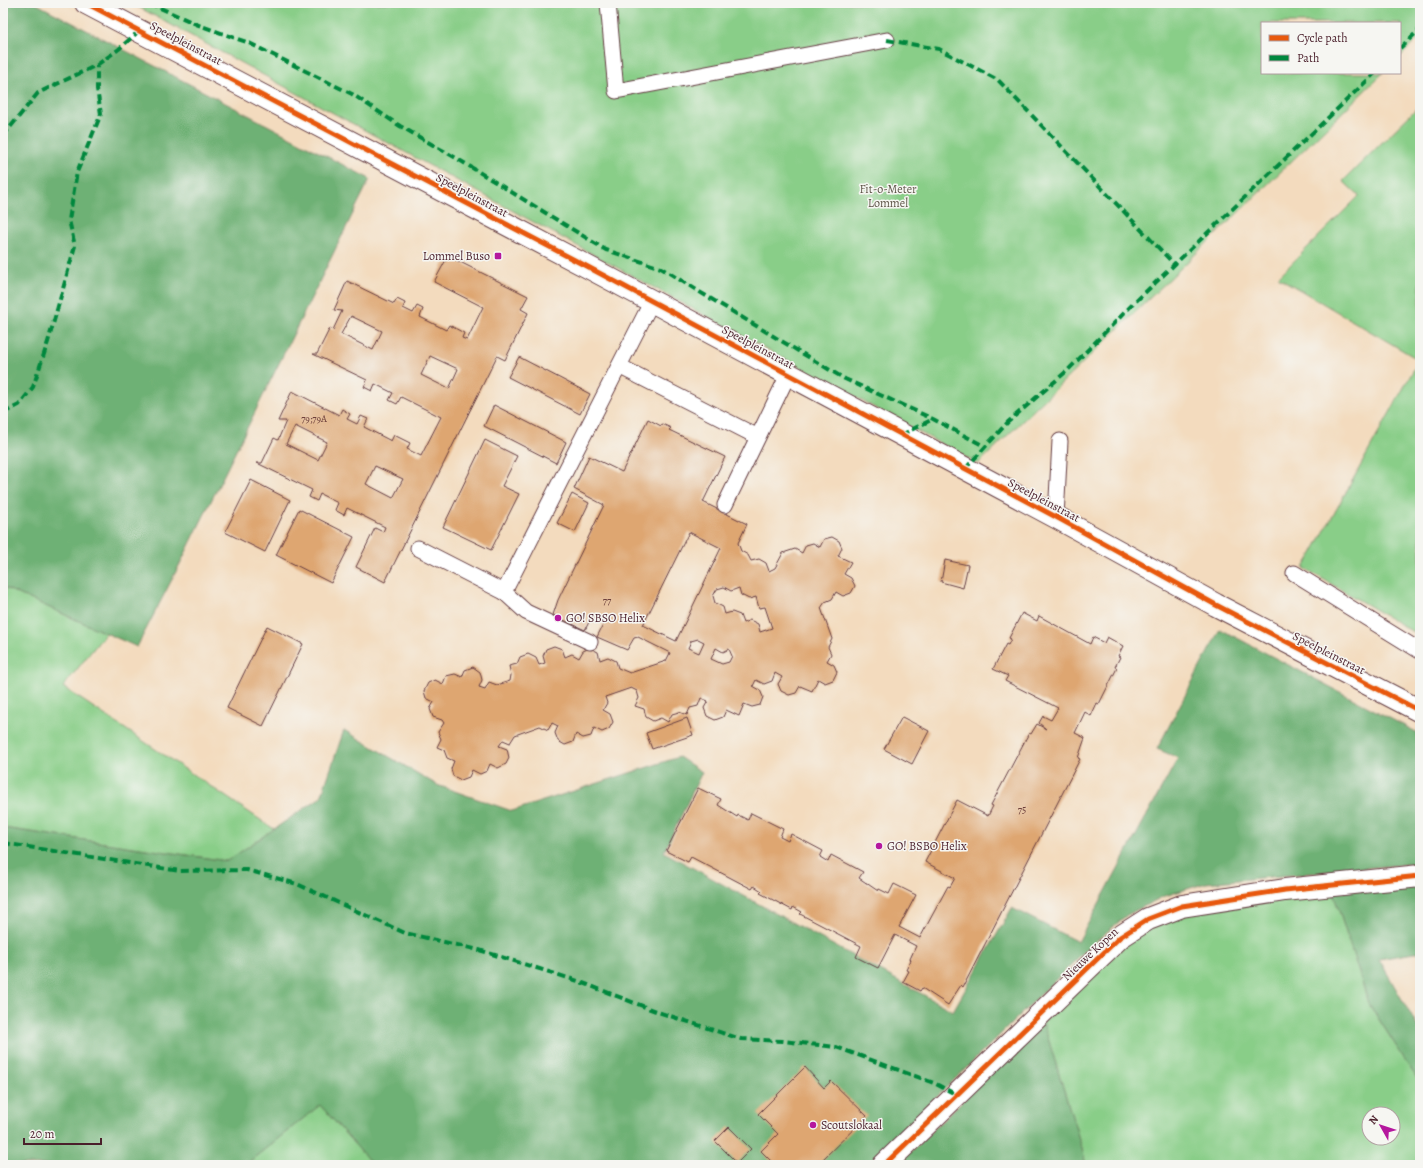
<svg xmlns="http://www.w3.org/2000/svg" width="1423" height="1168" viewBox="0 0 1423 1168" font-family="Alegreya,serif">
<rect width="100%" height="100%" fill="#f6f6f2"/>
<filter id="ink" filterUnits="userSpaceOnUse"><feTurbulence type="fractalNoise" baseFrequency=".025" numOctaves="2"/><feDisplacementMap in="SourceGraphic" scale="8" xChannelSelector="R" yChannelSelector="G"/><feConvolveMatrix kernelMatrix="1 2 1 2 8 2 1 2 1" color-interpolation-filters="sRGB"/></filter>
<filter id="wash" filterUnits="userSpaceOnUse"><feTurbulence type="fractalNoise" baseFrequency=".012" numOctaves="4" result="noise"/><feDisplacementMap in="SourceGraphic" scale="16" xChannelSelector="R" yChannelSelector="G"/><feGaussianBlur stdDeviation="0.9" result="paint"/><feColorMatrix in="noise" values="0 0 0 0 0 0 0 0 0 0 0 0 0 0 0 0 0 1.4 0 .05"/><feComposite in="paint" operator="in"/></filter>
<g filter="url(#wash)">
<rect width="100%" height="100%" fill="#f3dbbe"/>
<path fill="#89ce88" stroke="#6a765a" fill-rule="evenodd" d="M 131,3 L 1420,3 L 1420,37 L 1400,57 L 1400,23 L 1262,23 L 1262,73 L 1383,73 L 978,464 Z
M 1420,105 L 1420,636 L 1304,568 L 1419,360 L 1278,277 L 1359,196 L 1343,181 Z
M 3,587 L 106,633 L 63,687 L 274,829 L 227,861 L 3,828 Z
M 1333,892 L 1369,1004 L 1420,1083 L 1420,1165 L 1086,1165 L 1082,1149 L 1043,1022 L 1137,934 L 1190,908 ZM 1369,1114 L 1393,1114 L 1393,1138 L 1369,1138 Z
M 320,1105 L 373,1165 L 245,1165 Z"/>
<path fill="#6eb174" stroke="#5c6850" d="M 3,3 L 35,3 L 370,179 L 182,560 L 137,647 L 3,587 Z
M 1220,629 L 1420,734 L 1420,863 L 1206,883 L 1162,897 L 1127,915 L 1088,948 L 868,1165 L 373,1165 L 320,1105 L 245,1165 L 3,1165 L 3,828 L 227,861 L 321,797 L 344,730 L 437,785 L 512,811 L 679,757 L 702,772 L 664,852 L 953,1011 L 1012,908 L 1078,942 L 1178,758 L 1157,749 Z
M 1420,885 L 1420,952 L 1379,959 L 1420,1031 L 1420,1083 L 1369,1004 L 1333,892 Z
M 1043,1022 L 1082,1149 L 1086,1165 L 897,1165 Z"/>
<g id="blocks">
<path fill="#dea671" fill-rule="evenodd" d="M 448,256 L 528,296 L 521,309 L 528,313 L 505,360 L 497,356 L 385,582 L 356,567 L 375,528 L 383,532 L 385,527 L 347,508 L 344,515 L 335,510 L 338,503 L 320,494 L 317,501 L 309,497 L 312,490 L 257,463 L 262,463 L 274,438 L 278,440 L 286,421 L 278,421 L 292,391 L 339,415 L 342,409 L 350,414 L 347,419 L 357,424 L 361,416 L 368,419 L 364,427 L 391,441 L 394,435 L 410,443 L 407,449 L 421,456 L 441,417 L 401,397 L 397,404 L 389,400 L 393,393 L 375,384 L 372,391 L 364,387 L 367,380 L 313,354 L 317,354 L 330,328 L 333,330 L 342,311 L 334,310 L 347,281 L 394,304 L 397,299 L 405,303 L 403,308 L 413,313 L 417,306 L 423,309 L 420,317 L 446,330 L 449,325 L 464,333 L 462,338 L 467,340 L 483,307 L 434,282 ZM 351,316 L 382,331 L 373,350 L 341,334 ZM 430,356 L 458,369 L 449,389 L 421,375 ZM 295,426 L 327,442 L 318,460 L 286,444 ZM 375,466 L 403,479 L 393,498 L 366,484 Z
M 519,357 L 590,394 L 580,414 L 508,377 Z
M 494,405 L 566,442 L 556,463 L 484,426 Z
M 648,419 L 661,426 L 662,424 L 671,428 L 669,430 L 725,457 L 703,502 L 747,524 L 738,543 L 741,551 L 748,555 L 751,561 L 759,559 L 766,563 L 769,571 L 775,568 L 783,553 L 795,549 L 802,553 L 806,545 L 813,543 L 820,547 L 824,539 L 832,537 L 839,541 L 842,548 L 838,556 L 851,562 L 844,574 L 851,578 L 855,586 L 851,593 L 843,596 L 836,592 L 832,599 L 825,602 L 821,608 L 832,639 L 828,647 L 831,654 L 827,661 L 834,665 L 837,672 L 833,680 L 825,683 L 818,679 L 812,691 L 800,686 L 796,693 L 789,695 L 781,691 L 778,684 L 782,677 L 775,673 L 772,681 L 764,684 L 756,680 L 753,686 L 760,690 L 763,697 L 760,705 L 752,707 L 744,704 L 739,716 L 726,710 L 723,717 L 715,720 L 707,716 L 704,708 L 708,701 L 701,698 L 698,706 L 690,708 L 687,715 L 679,712 L 672,714 L 668,722 L 661,718 L 653,721 L 646,717 L 644,709 L 635,706 L 639,698 L 637,691 L 631,688 L 605,697 L 607,703 L 603,710 L 610,714 L 613,722 L 609,729 L 602,732 L 594,728 L 591,736 L 583,738 L 576,734 L 573,742 L 565,745 L 558,741 L 555,733 L 558,726 L 552,723 L 548,730 L 540,726 L 515,735 L 510,743 L 503,740 L 499,746 L 507,749 L 509,758 L 506,764 L 498,768 L 490,764 L 487,771 L 480,774 L 472,770 L 469,777 L 461,780 L 453,776 L 451,769 L 454,761 L 447,758 L 444,750 L 437,747 L 441,739 L 438,732 L 444,723 L 442,720 L 433,717 L 430,709 L 434,702 L 426,698 L 424,691 L 428,683 L 435,680 L 443,684 L 446,676 L 455,674 L 462,677 L 465,670 L 473,667 L 480,672 L 482,680 L 479,687 L 485,689 L 489,682 L 497,685 L 510,681 L 511,675 L 509,666 L 517,664 L 520,657 L 528,654 L 536,658 L 539,665 L 545,663 L 543,656 L 546,649 L 554,646 L 562,649 L 565,657 L 572,654 L 579,658 L 583,651 L 590,648 L 598,652 L 600,660 L 608,657 L 616,661 L 618,668 L 630,673 L 666,661 L 670,653 L 638,637 L 634,638 L 627,650 L 597,637 L 604,623 L 592,616 L 585,630 L 553,615 L 558,600 L 604,505 L 574,489 L 589,456 L 622,472 ZM 689,532 L 721,548 L 676,641 L 643,625 ZM 724,587 L 731,591 L 739,588 L 741,595 L 749,599 L 756,597 L 759,608 L 765,607 L 772,628 L 760,632 L 758,624 L 750,620 L 743,623 L 740,615 L 732,612 L 725,614 L 723,607 L 715,603 L 713,596 L 717,589 ZM 698,639 L 704,642 L 699,653 L 688,648 L 691,641 ZM 716,648 L 723,652 L 729,649 L 732,656 L 729,662 L 722,664 L 711,659 Z
M 485,440 L 517,456 L 502,486 L 519,494 L 491,550 L 443,527 Z
M 251,480 L 290,500 L 265,552 L 225,532 Z
M 572,494 L 589,503 L 575,532 L 557,523 Z
M 299,509 L 354,537 L 331,583 L 276,555 Z
M 945,560 L 968,565 L 963,588 L 941,582 Z
M 1022,613 L 1037,621 L 1039,616 L 1090,644 L 1093,637 L 1104,643 L 1107,637 L 1123,646 L 1118,656 L 1120,657 L 1115,667 L 1117,668 L 1099,704 L 1097,703 L 1091,716 L 1085,712 L 1075,733 L 1085,738 L 1078,758 L 1080,759 L 963,987 L 961,985 L 948,1005 L 922,988 L 920,991 L 903,982 L 909,971 L 906,970 L 911,960 L 910,959 L 916,946 L 895,935 L 878,968 L 856,957 L 861,946 L 800,914 L 802,912 L 793,907 L 792,910 L 760,893 L 762,891 L 754,886 L 752,889 L 691,857 L 688,862 L 666,851 L 698,788 L 721,799 L 718,805 L 737,817 L 738,815 L 748,820 L 751,813 L 783,829 L 780,837 L 788,841 L 791,834 L 823,851 L 820,857 L 828,862 L 831,855 L 863,872 L 859,878 L 878,891 L 879,889 L 889,894 L 894,884 L 916,895 L 899,927 L 920,938 L 948,886 L 950,887 L 955,878 L 925,862 L 957,800 L 988,816 L 993,806 L 991,805 L 1029,733 L 1031,734 L 1037,724 L 1046,729 L 1039,723 L 1043,716 L 1051,720 L 1058,708 L 1005,681 L 1008,676 L 993,669 L 1006,644 L 1008,645 L 1011,639 L 1009,638 Z
M 267,626 L 303,644 L 263,726 L 227,708 Z
M 902,717 L 929,731 L 912,764 L 884,749 Z
M 687,718 L 693,735 L 652,749 L 646,733 Z
M 805,1067 L 824,1088 L 831,1081 L 867,1116 L 821,1161 L 824,1165 L 775,1165 L 761,1151 L 778,1134 L 758,1114 Z
M 729,1127 L 751,1149 L 737,1163 L 715,1141 Z"/>
</g>
</g>
<g filter="url(#ink)">
<use href="#blocks" fill-opacity="0" stroke="#633b41" stroke-width="1"/>
<g fill="none" stroke-linecap="round" stroke-linejoin="round">
<defs>
<path id="lane" d="M 608,3 L 616,91 L 887,40
M 619,366 L 758,437 L 788,375
M 725,505 L 758,437
M 1056,517 L 1060,441
M 418,548 L 504,592 L 652,301
M 1294,573 L 1420,651
M 504,592 L 526,612 L 590,642"/>
<path id="street" d="M 86,3 L 586,266 L 1056,517 L 1216,605 L 1420,711
M 884,1165 L 1120,937 L 1148,919 L 1182,906 L 1285,890 L 1420,876"/>
</defs>
<use href="#lane" stroke="#633b41" stroke-width="17"/>
<use href="#street" stroke="#633b41" stroke-width="24"/>
<use href="#lane" stroke="#fff" stroke-width="15"/>
<use href="#street" stroke="#fff" stroke-width="22"/>
<path stroke="#00873e" stroke-width="4" stroke-dasharray="8 4" stroke-linecap="butt" d="M 149,3 L 196,24 L 249,43 L 352,94 L 400,126 L 456,158 L 606,250 L 661,268 L 698,291 L 845,379 L 933,419 L 986,447
M 887,40 L 939,49 L 998,80 L 1175,265
M 1400,48 L 1420,29
M 3,136 L 38,93 L 97,65 L 119,49 L 140,30
M 3,413 L 19,405 L 33,387 L 48,342 L 75,246 L 69,220 L 77,172 L 101,114 L 97,89 L 97,65
M 901,435 L 933,419
M 965,469 L 1008,422 L 1068,370 L 1132,305 L 1375,73
M 3,843 L 180,871 L 247,870 L 297,884 L 405,933 L 479,950 L 578,981 L 658,1012 L 741,1039 L 783,1041 L 836,1047 L 934,1083 L 957,1095"/>
<defs>
<path id="cycleway" d="M 86,3 L 586,266 L 1056,517 L 1216,605 L 1420,711
M 884,1165 L 1120,937 L 1148,919 L 1182,906 L 1285,890 L 1420,876"/>
</defs>
<use href="#cycleway" stroke="#f6f6f2" stroke-width="8"/>
<use href="#cycleway" stroke="#e8590c" stroke-width="5"/>
</g>
</g>
<g fill="#b5179e" stroke="#f6f6f2" stroke-width="1.5">
<rect x="494" y="252" width="8" height="8" rx="2"/>
<circle cx="558" cy="618" r="4"/>
<circle cx="879" cy="846" r="4"/>
<circle cx="813" cy="1125" r="4"/>
</g>
<g text-anchor="middle" dominant-baseline="central" stroke-width="3" stroke-linejoin="round" paint-order="stroke">
<g font-size="10" fill="#6f413c">
<text x="314" y="418">79;79A</text>
<text x="607" y="600">77</text>
<text x="1022" y="809">75</text>
</g>
<g font-size="12" fill="#4a1f2b" stroke="#f6f6f2">
<text transform="translate(186 43) rotate(28)">Speelpleinstraat</text>
<text transform="translate(472 195) rotate(28)">Speelpleinstraat</text>
<text transform="translate(758 347) rotate(28)">Speelpleinstraat</text>
<text transform="translate(1044 500) rotate(28)">Speelpleinstraat</text>
<text transform="translate(1329 653) rotate(27)">Speelpleinstraat</text>
<text transform="translate(1090 954) rotate(-43)">Nieuwe Kopen</text>
</g>
<g font-size="12" fill="#5d5447" stroke="#f6f6f2">
<text x="888" y="189">Fit-o-Meter<tspan x="888" dy="14">Lommel</tspan></text>
</g>
<g font-size="12" fill="#4a1f2b" stroke="#f6f6f2" text-anchor="start">
<text x="490" y="256" text-anchor="end">Lommel Buso</text>
<text x="566" y="618">GO! SBSO Helix</text>
<text x="887" y="846">GO! BSBO Helix</text>
<text x="821" y="1125">Scoutslokaal</text>
</g>
</g>
<rect width="1423" height="1168" fill="none" stroke="#f6f6f2" stroke-width="16"/>
<rect x="1261" y="22" width="140" height="52" fill="#f6f6f2" stroke="#b1a0a2"/>
<rect x="1269" y="35" width="20" height="6" fill="#e8590c" stroke="#b1a0a2"/>
<text x="1297" y="42" font-size="12" fill="#4a1f2b">Cycle path</text>
<rect x="1269" y="55" width="20" height="6" fill="#00873e" stroke="#b1a0a2"/>
<text x="1297" y="62" font-size="12" fill="#4a1f2b">Path</text>
<g transform="translate(1381 1126) rotate(309)"><circle r="19" fill="#f6f6f2" stroke="#b1a0a2"/>
<path d="M0-3L7 15L0 10L-7 15Z" fill="#b5179e"/>
<text y="-6" font-size="11" font-weight="bold" text-anchor="middle" fill="#4a1f2b">N</text>
</g>
<path d="M24 1138v6h77v-6" fill="none" stroke="#4a1f2b" stroke-width="2"/>
<text x="30" y="1138" font-size="12" fill="#4a1f2b" stroke="#f6f6f2" stroke-width="3" paint-order="stroke">20 m</text>
</svg>
